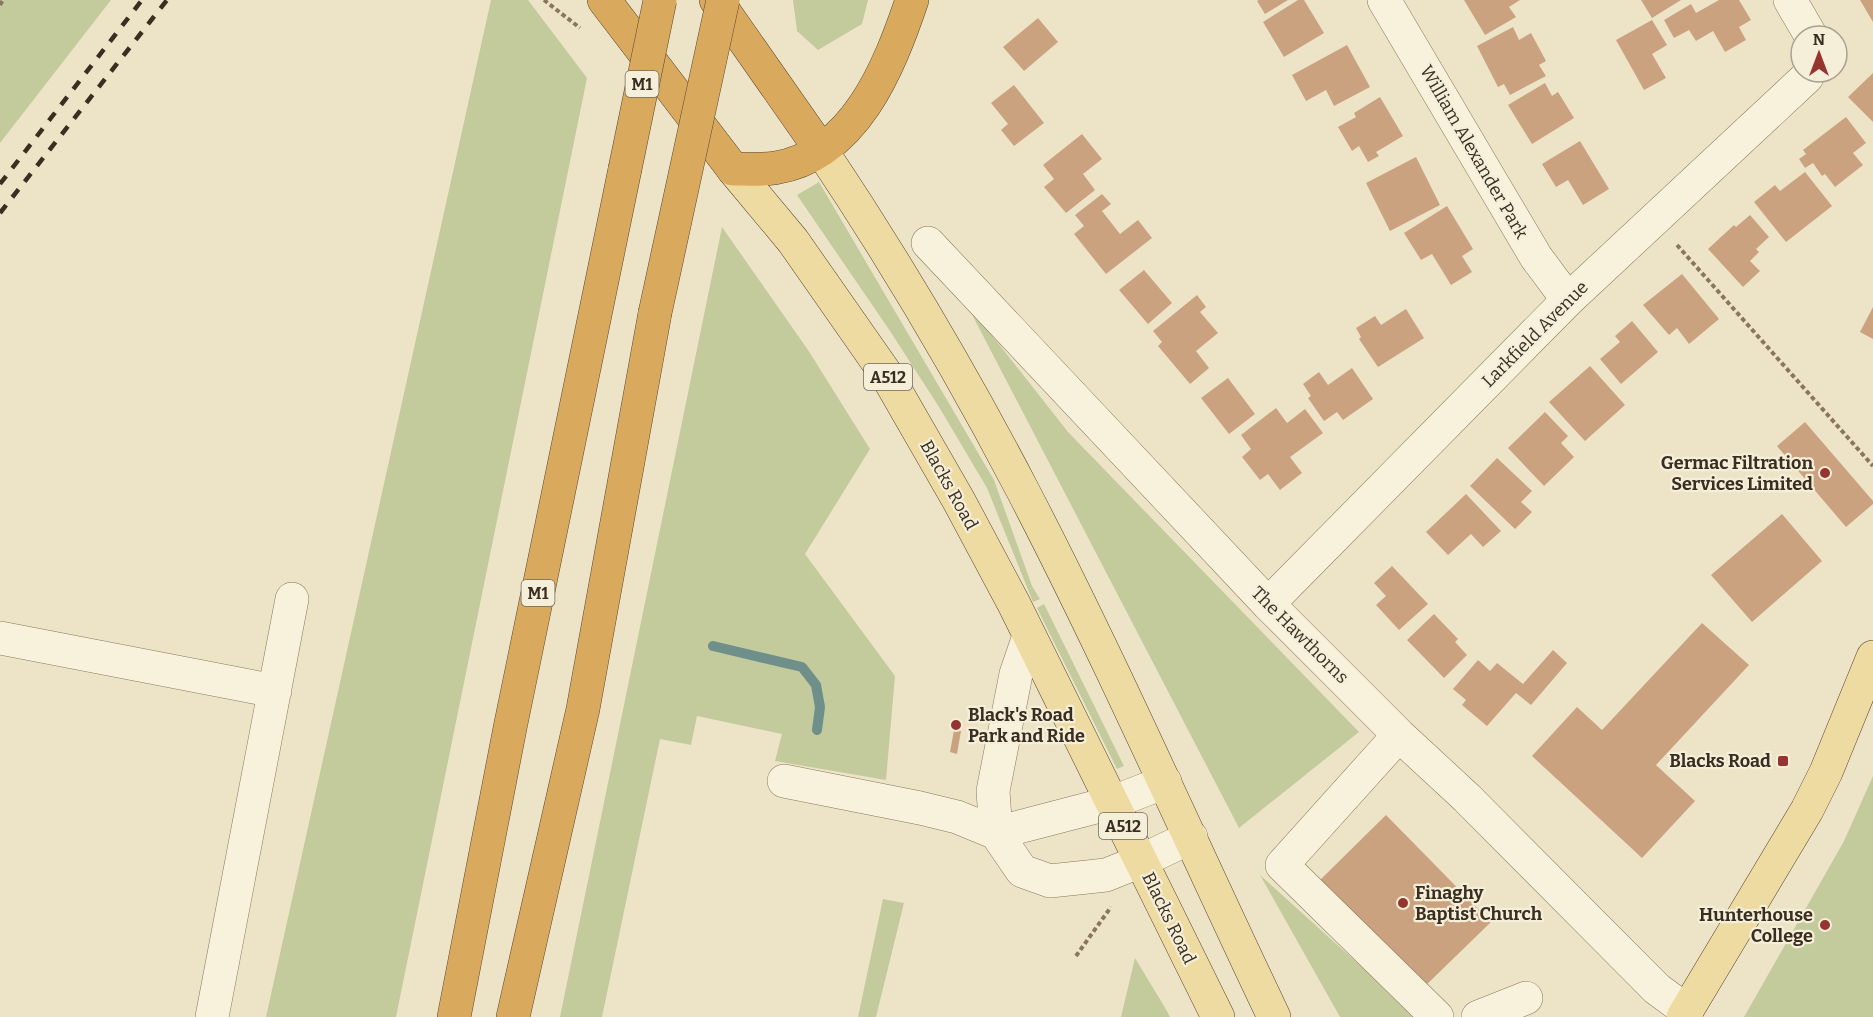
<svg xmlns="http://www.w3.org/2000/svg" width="1873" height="1017" viewBox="0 0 1873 1017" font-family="Bitter,serif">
<rect width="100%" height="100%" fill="#ede4c8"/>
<path fill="#c3cb9c" d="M 0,0 L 111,0 L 0,143 Z
M 491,0 L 528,0 L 587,78 L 396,1017 L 266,1017 Z
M 793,0 L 868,0 L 862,24 L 818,50 L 797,31 Z
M 819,182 L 994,480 L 1032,586 L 1040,599 L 1033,602 L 987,488 L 939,407 L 890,331 L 797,195 Z
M 722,227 L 808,350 L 870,449 L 805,554 L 895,676 L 886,780 L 775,761 L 782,734 L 697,716 L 691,745 L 660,739 L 602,1017 L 560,1017 Z
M 965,301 L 1068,432 L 1359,732 L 1239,828 Z
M 1044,604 L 1124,766 L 1117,769 L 1037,608 Z
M 1873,776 L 1873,1017 L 1744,1017 L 1844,841 Z
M 1260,875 L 1417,1017 L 1340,1017 Z
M 883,899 L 904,903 L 876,1017 L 858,1017 Z
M 1135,958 L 1167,1011 L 1170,1017 L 1121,1017 Z"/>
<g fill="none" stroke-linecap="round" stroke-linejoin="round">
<path stroke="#6f908a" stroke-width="10" d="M 713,646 L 802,667 L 816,685 L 820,707 L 817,730"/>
</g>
<path fill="#caa27f" d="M 1259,0 L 1288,0 L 1265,14 L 1257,1 Z
M 1298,0 L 1304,0 L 1324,33 L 1284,57 L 1263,22 Z
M 1464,0 L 1520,0 L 1509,7 L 1516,17 L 1485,35 Z
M 1641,0 L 1681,0 L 1652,18 Z
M 1719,0 L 1739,0 L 1751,20 L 1739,27 L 1746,40 L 1725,52 L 1713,31 L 1696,41 L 1689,30 L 1674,38 L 1664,20 L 1691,4 L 1696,13 Z
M 1860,0 L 1873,0 L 1873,22 Z
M 1038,18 L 1058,42 L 1024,71 L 1003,47 Z
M 1652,20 L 1667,45 L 1652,54 L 1666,78 L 1644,90 L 1616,40 Z
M 1513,27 L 1519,40 L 1531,33 L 1546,61 L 1539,65 L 1546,76 L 1510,95 L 1504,84 L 1498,87 L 1477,46 Z
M 1347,45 L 1370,87 L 1334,106 L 1326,90 L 1306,101 L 1292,75 Z
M 1873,73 L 1873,122 L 1848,97 Z
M 1545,83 L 1552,96 L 1558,92 L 1574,118 L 1532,144 L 1508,105 Z
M 1014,85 L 1044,123 L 1014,146 L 1001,130 L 1008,124 L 991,103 Z
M 1380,97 L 1403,136 L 1376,152 L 1379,156 L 1368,162 L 1359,146 L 1352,151 L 1338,127 L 1356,117 L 1354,113 Z
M 1846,117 L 1866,143 L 1853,153 L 1863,165 L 1835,187 L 1825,174 L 1822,176 L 1813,163 L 1805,168 L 1799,159 L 1806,154 L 1803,150 Z
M 1082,134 L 1102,159 L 1083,174 L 1095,190 L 1066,213 L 1044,187 L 1054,179 L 1043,165 Z
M 1580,141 L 1609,189 L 1583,205 L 1568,180 L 1556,187 L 1542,164 Z
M 1416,157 L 1440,205 L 1390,231 L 1366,183 Z
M 1805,172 L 1832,206 L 1786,242 L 1754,202 L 1775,185 L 1780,191 Z
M 1102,194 L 1111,204 L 1102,211 L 1120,234 L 1138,220 L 1152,238 L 1106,274 L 1074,234 L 1084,226 L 1075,215 Z
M 1447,206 L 1473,249 L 1462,256 L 1472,272 L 1451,285 L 1432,254 L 1421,260 L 1404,233 Z
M 1750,215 L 1769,237 L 1756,249 L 1759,252 L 1750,261 L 1760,271 L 1743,287 L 1708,249 L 1734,225 L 1736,227 Z
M 1144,270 L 1172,303 L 1148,324 L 1119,290 Z
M 1682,274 L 1719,319 L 1689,344 L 1677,328 L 1669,335 L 1643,305 Z
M 1197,295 L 1206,307 L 1200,312 L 1218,333 L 1196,351 L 1209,368 L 1190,384 L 1158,346 L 1162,342 L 1153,331 Z
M 1873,307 L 1873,339 L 1860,332 Z
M 1406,309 L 1424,338 L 1378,367 L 1359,339 L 1361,337 L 1356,328 L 1375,316 L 1381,325 Z
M 1632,321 L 1658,352 L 1621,384 L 1600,359 L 1620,342 L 1615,336 Z
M 1590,366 L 1625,405 L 1585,441 L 1549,402 Z
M 1352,368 L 1373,399 L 1343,420 L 1337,412 L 1324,421 L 1308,398 L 1311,396 L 1303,384 L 1319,372 L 1328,385 Z
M 1228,378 L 1255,414 L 1229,434 L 1201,398 Z
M 1276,408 L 1287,423 L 1305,409 L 1323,433 L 1290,457 L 1302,473 L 1280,490 L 1268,474 L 1260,480 L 1242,457 L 1251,449 L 1241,435 Z
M 1545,412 L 1568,436 L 1561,443 L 1574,457 L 1544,486 L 1508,448 Z
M 1805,422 L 1873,501 L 1873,504 L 1846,527 L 1777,446 Z
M 1497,458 L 1532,491 L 1521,502 L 1532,512 L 1515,529 L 1470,486 Z
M 1466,494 L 1501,531 L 1483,547 L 1471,534 L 1448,555 L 1426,532 Z
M 1782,514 L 1822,561 L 1752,622 L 1711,575 Z
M 1392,566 L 1428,604 L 1399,630 L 1376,605 L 1386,596 L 1374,583 Z
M 1434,614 L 1458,639 L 1455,642 L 1467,655 L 1444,678 L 1407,640 Z
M 1702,623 L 1749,665 L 1656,765 L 1695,801 L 1642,858 L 1532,756 L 1577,707 L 1602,730 Z
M 1553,650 L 1567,663 L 1531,705 L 1516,693 L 1487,726 L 1462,705 L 1466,700 L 1453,689 L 1478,660 L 1490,671 L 1497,663 L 1523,684 Z
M 954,730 L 961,731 L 957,754 L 950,752 Z
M 1386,815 L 1491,922 L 1421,990 L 1316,884 Z"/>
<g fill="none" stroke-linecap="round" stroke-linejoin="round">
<defs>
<path id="minor" d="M 1384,0 L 1536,257 L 1568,300
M 1790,0 L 1811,36
M 928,243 L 1268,604 L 1399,735 L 1467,798 L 1657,989 L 1687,1011
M 1268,604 L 1568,300 L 1807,77 L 1809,72
M 1029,636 L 1016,674 L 993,791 L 996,833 L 1022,871 L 1050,881 L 1106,875 L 1141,861 L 1191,837
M 0,638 L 275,691
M 1399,735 L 1282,865 L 1437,1017
M 784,781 L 920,808 L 957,817 L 996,833 L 1111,803 L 1165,782
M 212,1017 L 292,599
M 1478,1017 L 1526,998"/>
<path id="major" d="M 821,150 C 894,259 961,372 1022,489 C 1112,662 1190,841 1274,1017
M 733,169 L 793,241 L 886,374 L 959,501 L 1014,604 L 1218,1017
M 1683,1017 L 1807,810 L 1826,772 L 1873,657"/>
<path id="highway" d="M 604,0 L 733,169 C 747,169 761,170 775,168 C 855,155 889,68 912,0
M 716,0 L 821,150
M 454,1017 L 510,728 L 625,169
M 513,1017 L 583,709 L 655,313"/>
</defs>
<use href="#minor" stroke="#89775d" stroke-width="34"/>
<use href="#major" stroke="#574531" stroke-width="34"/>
<use href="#highway" stroke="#574531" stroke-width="34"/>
<path stroke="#89775d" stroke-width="4" stroke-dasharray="4.5 3" stroke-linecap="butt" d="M 544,0 L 580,28
M 0,5 L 3,0
M 1677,245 L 1873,466
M 1076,956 L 1111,907"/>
<use href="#minor" stroke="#f8f1db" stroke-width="33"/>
<use href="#major" stroke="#eedba2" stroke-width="33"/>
<use href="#highway" stroke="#d9a95d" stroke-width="33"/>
<path stroke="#3a2e21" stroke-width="4.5" stroke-dasharray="10 10" stroke-linecap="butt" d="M 0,184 L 142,0
M 0,213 L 167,0"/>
<defs>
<path id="highway-bridge" d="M 625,169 L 660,0
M 655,313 L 723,0"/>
</defs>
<use href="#highway-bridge" stroke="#574531" stroke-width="34" stroke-linecap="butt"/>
<use href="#highway-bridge" stroke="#d9a95d" stroke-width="33"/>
</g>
<g fill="#96342f" stroke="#f5eed8" stroke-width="2">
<circle cx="1825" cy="473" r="6"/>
<circle cx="956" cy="725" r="6"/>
<rect x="1777" y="755" width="12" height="12" rx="3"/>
<circle cx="1403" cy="903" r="6"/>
<circle cx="1825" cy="925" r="6"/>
</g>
<g text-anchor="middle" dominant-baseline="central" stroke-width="4.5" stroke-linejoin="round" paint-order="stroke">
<g fill="#f5eed8" stroke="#726858" stroke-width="1.5">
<rect x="625.5" y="71" width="33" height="26" rx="4.5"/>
<rect x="864" y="364" width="48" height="26" rx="4.5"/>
<rect x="521.5" y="580" width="33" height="26" rx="4.5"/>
<rect x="1099" y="813" width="48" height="26" rx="4.5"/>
</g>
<g font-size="16" font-weight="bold" fill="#3a2e21">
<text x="642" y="84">M1</text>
<text x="888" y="377">A512</text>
<text x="538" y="593">M1</text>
<text x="1123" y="826">A512</text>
</g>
<g font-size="18" fill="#3a2e21" stroke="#f5eed8">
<text transform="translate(1474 152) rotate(60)">William Alexander Park</text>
<text transform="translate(1535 334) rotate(-45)">Larkfield Avenue</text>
<text transform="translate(949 485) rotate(61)">Blacks Road</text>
<text transform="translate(1300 635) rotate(45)">The Hawthorns</text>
<text transform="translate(1169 918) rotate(64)">Blacks Road</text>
</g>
<g font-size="18" font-weight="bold" fill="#3a2e21" stroke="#f5eed8" text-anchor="end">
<text x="1813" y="463">Germac Filtration<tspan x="1813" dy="21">Services Limited</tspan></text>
<text x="968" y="715" text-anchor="start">Black's Road<tspan x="968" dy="21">Park and Ride</tspan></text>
<text x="1771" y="761">Blacks Road</text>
<text x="1415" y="893" text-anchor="start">Finaghy<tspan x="1415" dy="21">Baptist Church</tspan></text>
<text x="1813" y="915">Hunterhouse<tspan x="1813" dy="21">College</tspan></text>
</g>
</g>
<g transform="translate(1819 54)"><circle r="28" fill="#f5eed8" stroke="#aaa18f" stroke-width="1.5"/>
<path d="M0-4.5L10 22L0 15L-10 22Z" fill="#96342f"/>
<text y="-9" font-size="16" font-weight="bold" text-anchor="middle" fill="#3a2e21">N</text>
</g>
</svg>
